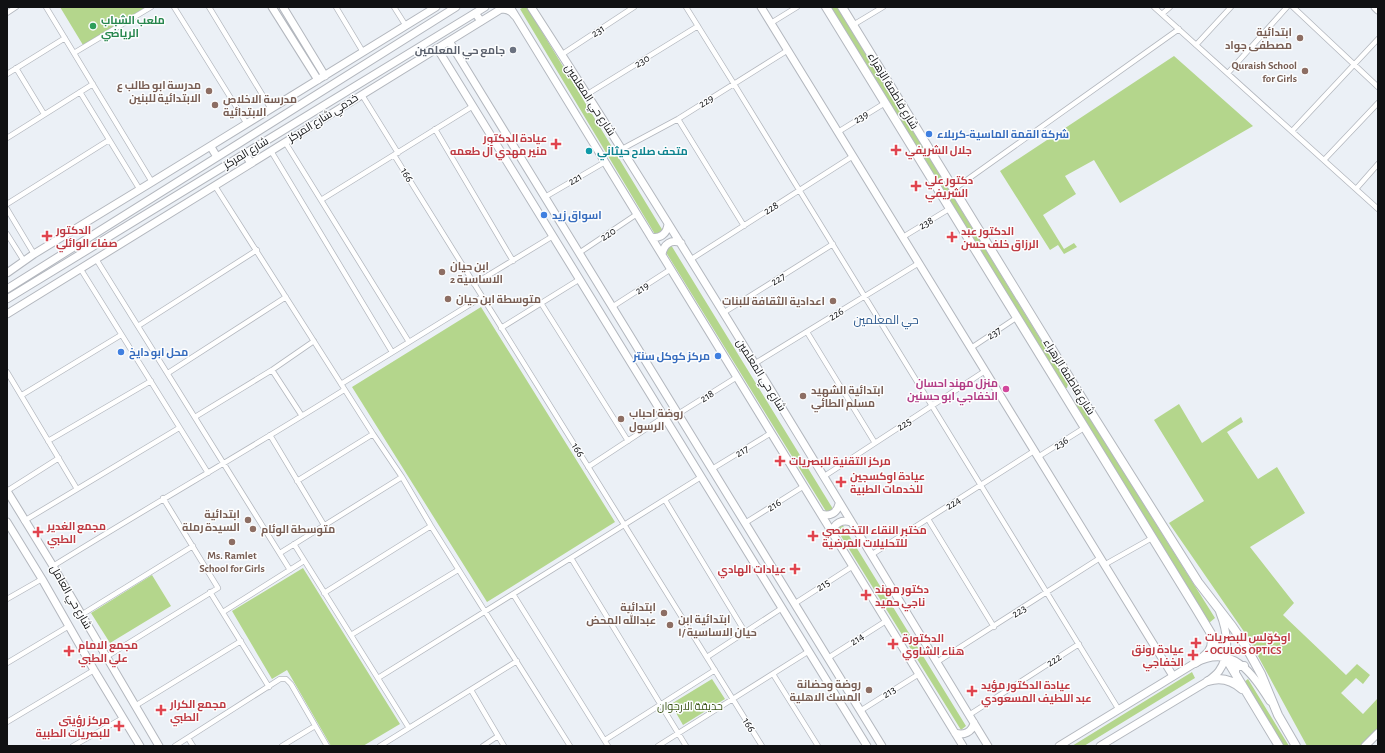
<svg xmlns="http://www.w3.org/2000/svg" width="1385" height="753" viewBox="0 0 1385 753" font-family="'Alegreya Sans',Cairo,sans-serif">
<rect width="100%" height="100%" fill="#ebf0f6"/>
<path fill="#b4d68c" d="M 60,7 L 146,7 L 83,45 Z
M 524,7 L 527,7 L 663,231 L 656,236 L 520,9 Z
M 830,7 L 837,7 L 1068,384 L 1067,388 L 1065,388 Z
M 1174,56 L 1253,126 L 1120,203 L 1094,160 L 1065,176 L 1076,194 L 1043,215 L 1064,249 L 1074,243 L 1077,247 L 1064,254 L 1058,245 L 1050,250 L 1000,171 Z
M 671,245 L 833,509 L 827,513 L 664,249 Z
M 481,307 L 615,522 L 487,602 L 352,387 Z
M 1075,400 L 1079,401 L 1215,618 L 1209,623 L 1074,404 Z
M 1179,404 L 1202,443 L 1241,417 L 1243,422 L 1227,432 L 1258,479 L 1277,467 L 1305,513 L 1250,547 L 1294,603 L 1283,615 L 1346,675 L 1357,664 L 1370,675 L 1363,684 L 1356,678 L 1341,693 L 1363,714 L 1378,698 L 1378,730 L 1363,746 L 1307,746 L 1247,636 L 1169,523 L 1204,501 L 1154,420 Z
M 842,524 L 966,726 L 961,730 L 836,528 Z
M 303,568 L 400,724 L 363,746 L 331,746 L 287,670 L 272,679 L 232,611 Z
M 152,575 L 171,606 L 110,643 L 91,613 Z
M 1192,672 L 1195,678 L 1084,746 L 1072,746 Z
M 712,679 L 725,699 L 683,725 L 671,704 Z
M 1248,679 L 1289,746 L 1283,746 L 1244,682 Z"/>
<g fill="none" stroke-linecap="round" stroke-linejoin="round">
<defs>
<path id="street" d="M 46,7 L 152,182
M 174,7 L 247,124
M 209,7 L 271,109
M 336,7 L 363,52
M 394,7 L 406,26
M 686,7 L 734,84 L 1119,710
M 1154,7 L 1378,209
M 1293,7 L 1378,87
M 7,13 L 16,7
M 1162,14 L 1170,7
M 771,23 L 797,7
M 853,25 L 883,7
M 1196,45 L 1231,7
M 74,53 L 151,7
M 561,55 L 634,7
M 16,68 L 44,114
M 1228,73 L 1287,7
M 7,74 L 65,38
M 80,92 L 140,190
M 362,95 L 398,153
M 586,95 L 698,26
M 678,119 L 744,226
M 435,129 L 513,261
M 1292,131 L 1378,39
M 838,132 L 885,103
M 7,138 L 93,84
M 285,142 L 409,342
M 622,149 L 678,119 L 788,50
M 271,151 L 392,352
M 394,155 L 762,746
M 1324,160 L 1378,103
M 215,186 L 373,434 L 402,477 L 431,526 L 570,746
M 954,189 L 1179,29
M 1356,189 L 1378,164
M 545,197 L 605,162
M 321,200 L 473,106
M 7,204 L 109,140
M 7,209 L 34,254
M 7,234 L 24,261
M 903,237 L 949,209
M 579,253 L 637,214
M 96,259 L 290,570
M 690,260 L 853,156
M 80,268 L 208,473
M 474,284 L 553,236
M 541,303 L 628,441
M 612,307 L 671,269
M 723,313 L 833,244
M 138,326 L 257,250
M 501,328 L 580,279
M 807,332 L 875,443
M 971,348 L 1016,318
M 754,364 L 919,263
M 272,370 L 302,416
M 7,372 L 77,489
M 168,373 L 286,297
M 341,384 L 482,297
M 22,395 L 121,335
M 678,414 L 737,377
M 195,417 L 272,370 L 314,341
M 270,435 L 324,525
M 48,441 L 151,381
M 1038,457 L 1084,428
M 588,467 L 664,417
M 712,469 L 771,433
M 823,477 L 985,371
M 297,481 L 373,434
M 7,491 L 59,458
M 665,500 L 745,632
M 928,519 L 994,627
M 24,521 L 179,428
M 745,523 L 804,486
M 294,544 L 409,728
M 280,553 L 402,477
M 871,555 L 1034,451
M 571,558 L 686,746
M 1104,565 L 1152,538
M 53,566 C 150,506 248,450 344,390
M 210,592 L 269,687
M 324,593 L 431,526
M 513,594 L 608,746
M 7,599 L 42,579
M 794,604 L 853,566
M 223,612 L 304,561
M 81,615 L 193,546
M 351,635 L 458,570
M 106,657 L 218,588 L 163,498
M 707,657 L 782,608
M 828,658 L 886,621
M 937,662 L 1100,558
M 7,663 L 69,626
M 773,674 L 818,746
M 378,678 L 701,477
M 471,690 L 504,746
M 135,706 L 241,641
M 860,711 L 919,674
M 969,715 L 1079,644
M 7,722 L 94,670
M 188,738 L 193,746
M 605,740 L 715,670
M 73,746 L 123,718
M 175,746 L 280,679 L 286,679 L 291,684 L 327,746
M 282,746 L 315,726
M 380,746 L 517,661
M 483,746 L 498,736
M 658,746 L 809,651"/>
<path id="secondary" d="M 272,7 L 318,80
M 283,7 L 325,76
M 761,7 L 1173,676
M 449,41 L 882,746
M 437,48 L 867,746
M 7,273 L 34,254 L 152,182 L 436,7
M 7,314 L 501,9 C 507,9 511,10 514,15
M 7,491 L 53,566 L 159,746
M 7,522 L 42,579 L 94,670 L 140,746
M 1365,746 L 1378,733"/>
<path id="primary" d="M 510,7 L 963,746
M 531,7 C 688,250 837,499 988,746
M 1375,7 L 1378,10
M 475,13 L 481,21
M 211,147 L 217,157
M 245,154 L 251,163
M 651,237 C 660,239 667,234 668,224
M 662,254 C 664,244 671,239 681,243
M 7,289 L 456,7
M 7,299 L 485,7
M 821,514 C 830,517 837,513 839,504
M 832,533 C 834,523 842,519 851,522
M 955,733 C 964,736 972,732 974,723
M 1059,746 L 1195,663 C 1232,643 1252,673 1270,701
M 1100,746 L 1208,681 C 1212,678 1216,675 1219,671 C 1231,655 1227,630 1220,613"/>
<path id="highway" d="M 826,7 L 1195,607 L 1279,746
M 842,7 L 1082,398 L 1198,582 L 1232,626 L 1245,645 L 1261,674 L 1278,715 L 1296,746
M 1195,663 C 1205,656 1215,650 1211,636
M 1235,673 L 1235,669 L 1238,666 L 1244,666
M 1208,681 C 1220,677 1232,680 1242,689"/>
</defs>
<use href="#street" stroke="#b3b7be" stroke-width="6"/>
<use href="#secondary" stroke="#b3b7be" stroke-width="9"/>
<use href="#primary" stroke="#b3b7be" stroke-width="9"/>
<use href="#highway" stroke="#b3b7be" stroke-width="10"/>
<use href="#street" stroke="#fff" stroke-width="4.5"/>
<use href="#secondary" stroke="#fff" stroke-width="7"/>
<use href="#primary" stroke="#fff" stroke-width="7"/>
<use href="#highway" stroke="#fff" stroke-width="8"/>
</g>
<circle fill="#2e9e5b" stroke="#fcfdfe" stroke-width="1.5" cx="93" cy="26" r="4"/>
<g fill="#8d6e63" stroke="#fcfdfe" stroke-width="1.5">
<circle cx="1300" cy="38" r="4"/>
<circle cx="1305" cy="71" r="4"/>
<circle cx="209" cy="91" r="4"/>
<circle cx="215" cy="105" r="4"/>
<circle cx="442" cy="272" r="4"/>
<circle cx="448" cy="299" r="4"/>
<circle cx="833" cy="301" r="4"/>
<circle cx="803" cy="396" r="4"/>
<circle cx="621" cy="419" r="4"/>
<circle cx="248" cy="520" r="4"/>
<circle cx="253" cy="529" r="4"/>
<circle cx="232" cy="542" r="4"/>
<circle cx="664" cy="613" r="4"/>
<circle cx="670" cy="625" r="4"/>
<circle cx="869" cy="690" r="4"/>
</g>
<circle fill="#6b7280" stroke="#fcfdfe" stroke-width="1.5" cx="513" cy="50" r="4"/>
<g fill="#3f7fe0" stroke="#fcfdfe" stroke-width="1.5">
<circle cx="929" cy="134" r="4"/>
<circle cx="544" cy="215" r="4"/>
<circle cx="121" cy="352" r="4"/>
<circle cx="718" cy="356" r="4"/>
</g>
<g fill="#e0444e" stroke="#fcfdfe" stroke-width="1.5">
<path d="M554 138h4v4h4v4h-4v4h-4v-4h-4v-4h4z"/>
<path d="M894 144h4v4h4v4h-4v4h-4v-4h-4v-4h4z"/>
<path d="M914 180h4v4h4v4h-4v4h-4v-4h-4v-4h4z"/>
<path d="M45 230h4v4h4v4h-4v4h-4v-4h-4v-4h4z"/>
<path d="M950 231h4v4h4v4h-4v4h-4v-4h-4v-4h4z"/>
<path d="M778 455h4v4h4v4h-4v4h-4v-4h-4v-4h4z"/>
<path d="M839 476h4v4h4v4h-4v4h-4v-4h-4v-4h4z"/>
<path d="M36 526h4v4h4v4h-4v4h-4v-4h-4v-4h4z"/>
<path d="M811 530h4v4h4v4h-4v4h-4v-4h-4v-4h4z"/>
<path d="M793 563h4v4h4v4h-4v4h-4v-4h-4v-4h4z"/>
<path d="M864 589h4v4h4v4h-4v4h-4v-4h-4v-4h4z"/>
<path d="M1194 637h4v4h4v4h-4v4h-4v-4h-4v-4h4z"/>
<path d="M891 638h4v4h4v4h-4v4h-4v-4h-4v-4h4z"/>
<path d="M67 645h4v4h4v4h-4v4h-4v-4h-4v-4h4z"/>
<path d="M1191 649h4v4h4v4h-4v4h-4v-4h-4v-4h4z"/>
<path d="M970 685h4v4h4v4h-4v4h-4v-4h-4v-4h4z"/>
<path d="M159 704h4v4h4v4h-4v4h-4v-4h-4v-4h4z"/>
<path d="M117 720h4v4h4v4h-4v4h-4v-4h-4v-4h4z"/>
</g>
<circle fill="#0f9aa8" stroke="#fcfdfe" stroke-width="1.5" cx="589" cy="151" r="4"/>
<circle fill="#d1479c" stroke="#fcfdfe" stroke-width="1.5" cx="1006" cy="389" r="4"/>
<g text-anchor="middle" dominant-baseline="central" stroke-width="3" stroke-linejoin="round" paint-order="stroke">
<g font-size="11" font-weight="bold" fill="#27864d" stroke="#fcfdfe" text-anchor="start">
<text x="101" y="20">ملعب الشباب<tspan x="101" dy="13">الرياضي</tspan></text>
</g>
<g font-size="11" fill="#101113" stroke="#fcfdfe">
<text transform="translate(598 31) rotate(-33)">231</text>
<text transform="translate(642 61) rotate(-31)">230</text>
<text transform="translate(893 91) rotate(59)">شارع فاطمة الزهراء</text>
<text transform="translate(590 100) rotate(57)">شارع حي المعلمين</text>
<text transform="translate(706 101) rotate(-32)">229</text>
<text transform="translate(861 117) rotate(-32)">239</text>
<text transform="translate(323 118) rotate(-32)">خدمي شارع المركز</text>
<text transform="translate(246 153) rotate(-31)">شارع المركز</text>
<text transform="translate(407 175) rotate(58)">166</text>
<text transform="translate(575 179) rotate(-31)">221</text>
<text transform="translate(771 208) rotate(-33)">228</text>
<text transform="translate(926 223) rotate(-31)">238</text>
<text transform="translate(608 234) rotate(-33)">220</text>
<text transform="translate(778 279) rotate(-32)">227</text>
<text transform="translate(642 288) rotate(-34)">219</text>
<text transform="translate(836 314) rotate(-32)">226</text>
<text transform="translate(994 333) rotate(-33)">237</text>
<text transform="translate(761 375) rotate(58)">شارع حي المعلمين</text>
<text transform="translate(1069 377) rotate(58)">شارع فاطمة الزهراء</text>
<text transform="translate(707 396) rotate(-32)">218</text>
<text transform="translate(904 424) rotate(-33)">225</text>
<text transform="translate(1061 443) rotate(-33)">236</text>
<text transform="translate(578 450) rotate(58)">166</text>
<text transform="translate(742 451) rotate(-31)">217</text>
<text transform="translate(953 503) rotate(-33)">224</text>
<text transform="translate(774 505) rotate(-32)">216</text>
<text transform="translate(823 585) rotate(-33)">215</text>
<text transform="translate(71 597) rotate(60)">شارع حي العامل</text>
<text transform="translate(1019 611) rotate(-33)">223</text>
<text transform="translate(857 639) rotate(-33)">214</text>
<text transform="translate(1054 660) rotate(-33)">222</text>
<text transform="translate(889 692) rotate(-32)">213</text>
<text transform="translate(749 725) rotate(58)">166</text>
</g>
<g font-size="11" font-weight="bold" fill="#785e54" stroke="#fcfdfe" text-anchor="end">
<text x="1292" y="32">ابتدائية<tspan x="1292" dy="13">مصطفى جواد</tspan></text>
<text x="1297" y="65">Quraish School<tspan x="1297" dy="13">for Girls</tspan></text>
<text x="201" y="85">مدرسة ابو طالب ع<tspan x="201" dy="13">الابتدائية للبنين</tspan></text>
<text x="223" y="99" text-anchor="start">مدرسة الاخلاص<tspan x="223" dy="13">الابتدائية</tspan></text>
<text x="450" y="266" text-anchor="start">ابن حيان<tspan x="450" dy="13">الاساسية 2</tspan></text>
<text x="456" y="299" text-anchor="start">متوسطة ابن حيان</text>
<text x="825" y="301">اعدادية الثقافة للبنات</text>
<text x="811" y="390" text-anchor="start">ابتدائية الشهيد<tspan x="811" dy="13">مسلم الطائي</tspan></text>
<text x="629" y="413" text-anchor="start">روضة احباب<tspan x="629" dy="13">الرسول</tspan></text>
<text x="240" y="514">ابتدائية<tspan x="240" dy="13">السيدة رملة</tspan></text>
<text x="261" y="529" text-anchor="start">متوسطة الوئام</text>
<text x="232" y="555" text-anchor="middle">Ms. Ramlet<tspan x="232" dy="13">School for Girls</tspan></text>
<text x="656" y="607">ابتدائية<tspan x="656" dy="13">عبدالله المحض</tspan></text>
<text x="678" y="619" text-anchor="start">ابتدائية ابن<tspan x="678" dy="13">حيان الاساسية /١</tspan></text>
<text x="861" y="684">روضة وحضانة<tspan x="861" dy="13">المسك الاهلية</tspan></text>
</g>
<g font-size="11" font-weight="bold" fill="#5b616d" stroke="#fcfdfe" text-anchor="end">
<text x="505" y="50">جامع حي المعلمين</text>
</g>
<g font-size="11" font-weight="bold" fill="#366cbe" stroke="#fcfdfe" text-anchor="start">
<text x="937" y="134">شركة القمة الماسية-كربلاء</text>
<text x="552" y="215">اسواق زيد</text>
<text x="129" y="352">محل ابو دايخ</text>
<text x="710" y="356" text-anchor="end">مركز كوكل سنتر</text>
</g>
<g font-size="11" font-weight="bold" fill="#be3a42" stroke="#fcfdfe" text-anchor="start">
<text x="547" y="138" text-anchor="end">عيادة الدكتور<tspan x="547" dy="13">منير مهدي آل طعمه</tspan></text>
<text x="905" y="150">جلال الشريفي</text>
<text x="925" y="180">دكتور علي<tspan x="925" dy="13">الشريفي</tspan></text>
<text x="56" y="230">الدكتور<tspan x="56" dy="13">صفاء الوائلي</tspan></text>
<text x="961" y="231">الدكتور عبد<tspan x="961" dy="13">الرزاق خلف حسن</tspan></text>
<text x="789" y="461">مركز التقنية للبصريات</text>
<text x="850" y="476">عيادة اوكسجين<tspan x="850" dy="13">للخدمات الطبية</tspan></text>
<text x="47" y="526">مجمع الغدير<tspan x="47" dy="13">الطبي</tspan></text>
<text x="822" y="530">مختبر النقاء التخصصي<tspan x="822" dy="13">للتحليلات المرضية</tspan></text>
<text x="786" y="569" text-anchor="end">عيادات الهادي</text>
<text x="875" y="589">دكتور مهند<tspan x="875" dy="13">ناجي حميد</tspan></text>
<text x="1205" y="637">اوكوّلس للبصريات<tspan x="1205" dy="13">- OCULOS OPTICS</tspan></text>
<text x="902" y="638">الدكتورة<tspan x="902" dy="13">هناء الشاوي</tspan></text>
<text x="78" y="645">مجمع الامام<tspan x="78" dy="13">علي الطبي</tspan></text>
<text x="1184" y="649" text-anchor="end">عيادة رونق<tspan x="1184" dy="13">الخفاجي</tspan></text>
<text x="981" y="685">عيادة الدكتور مؤيد<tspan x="981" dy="13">عبد اللطيف المسعودي</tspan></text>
<text x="170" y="704">مجمع الكرار<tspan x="170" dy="13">الطبي</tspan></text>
<text x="110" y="720" text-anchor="end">مركز رؤيتي<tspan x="110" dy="13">للبصريات الطبية</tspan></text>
</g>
<g font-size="11" font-weight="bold" fill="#0d838f" stroke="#fcfdfe" text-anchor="start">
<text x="597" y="151">متحف صلاح حيثاني</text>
</g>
<g font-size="11" font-weight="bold" fill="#b23c85" stroke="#fcfdfe" text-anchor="end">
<text x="998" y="383">منزل مهند احسان<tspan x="998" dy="13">الخفاجي ابو حسنين</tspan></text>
</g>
<g font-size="11" fill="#3d5619" stroke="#fcfdfe">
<text x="690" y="706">حديقة الارجوان</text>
</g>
<g font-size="12" fill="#2a578c" stroke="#fcfdfe">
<text x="886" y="320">حي المعلمين</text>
</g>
</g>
<rect width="1385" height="753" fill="none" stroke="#101113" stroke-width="16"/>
</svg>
